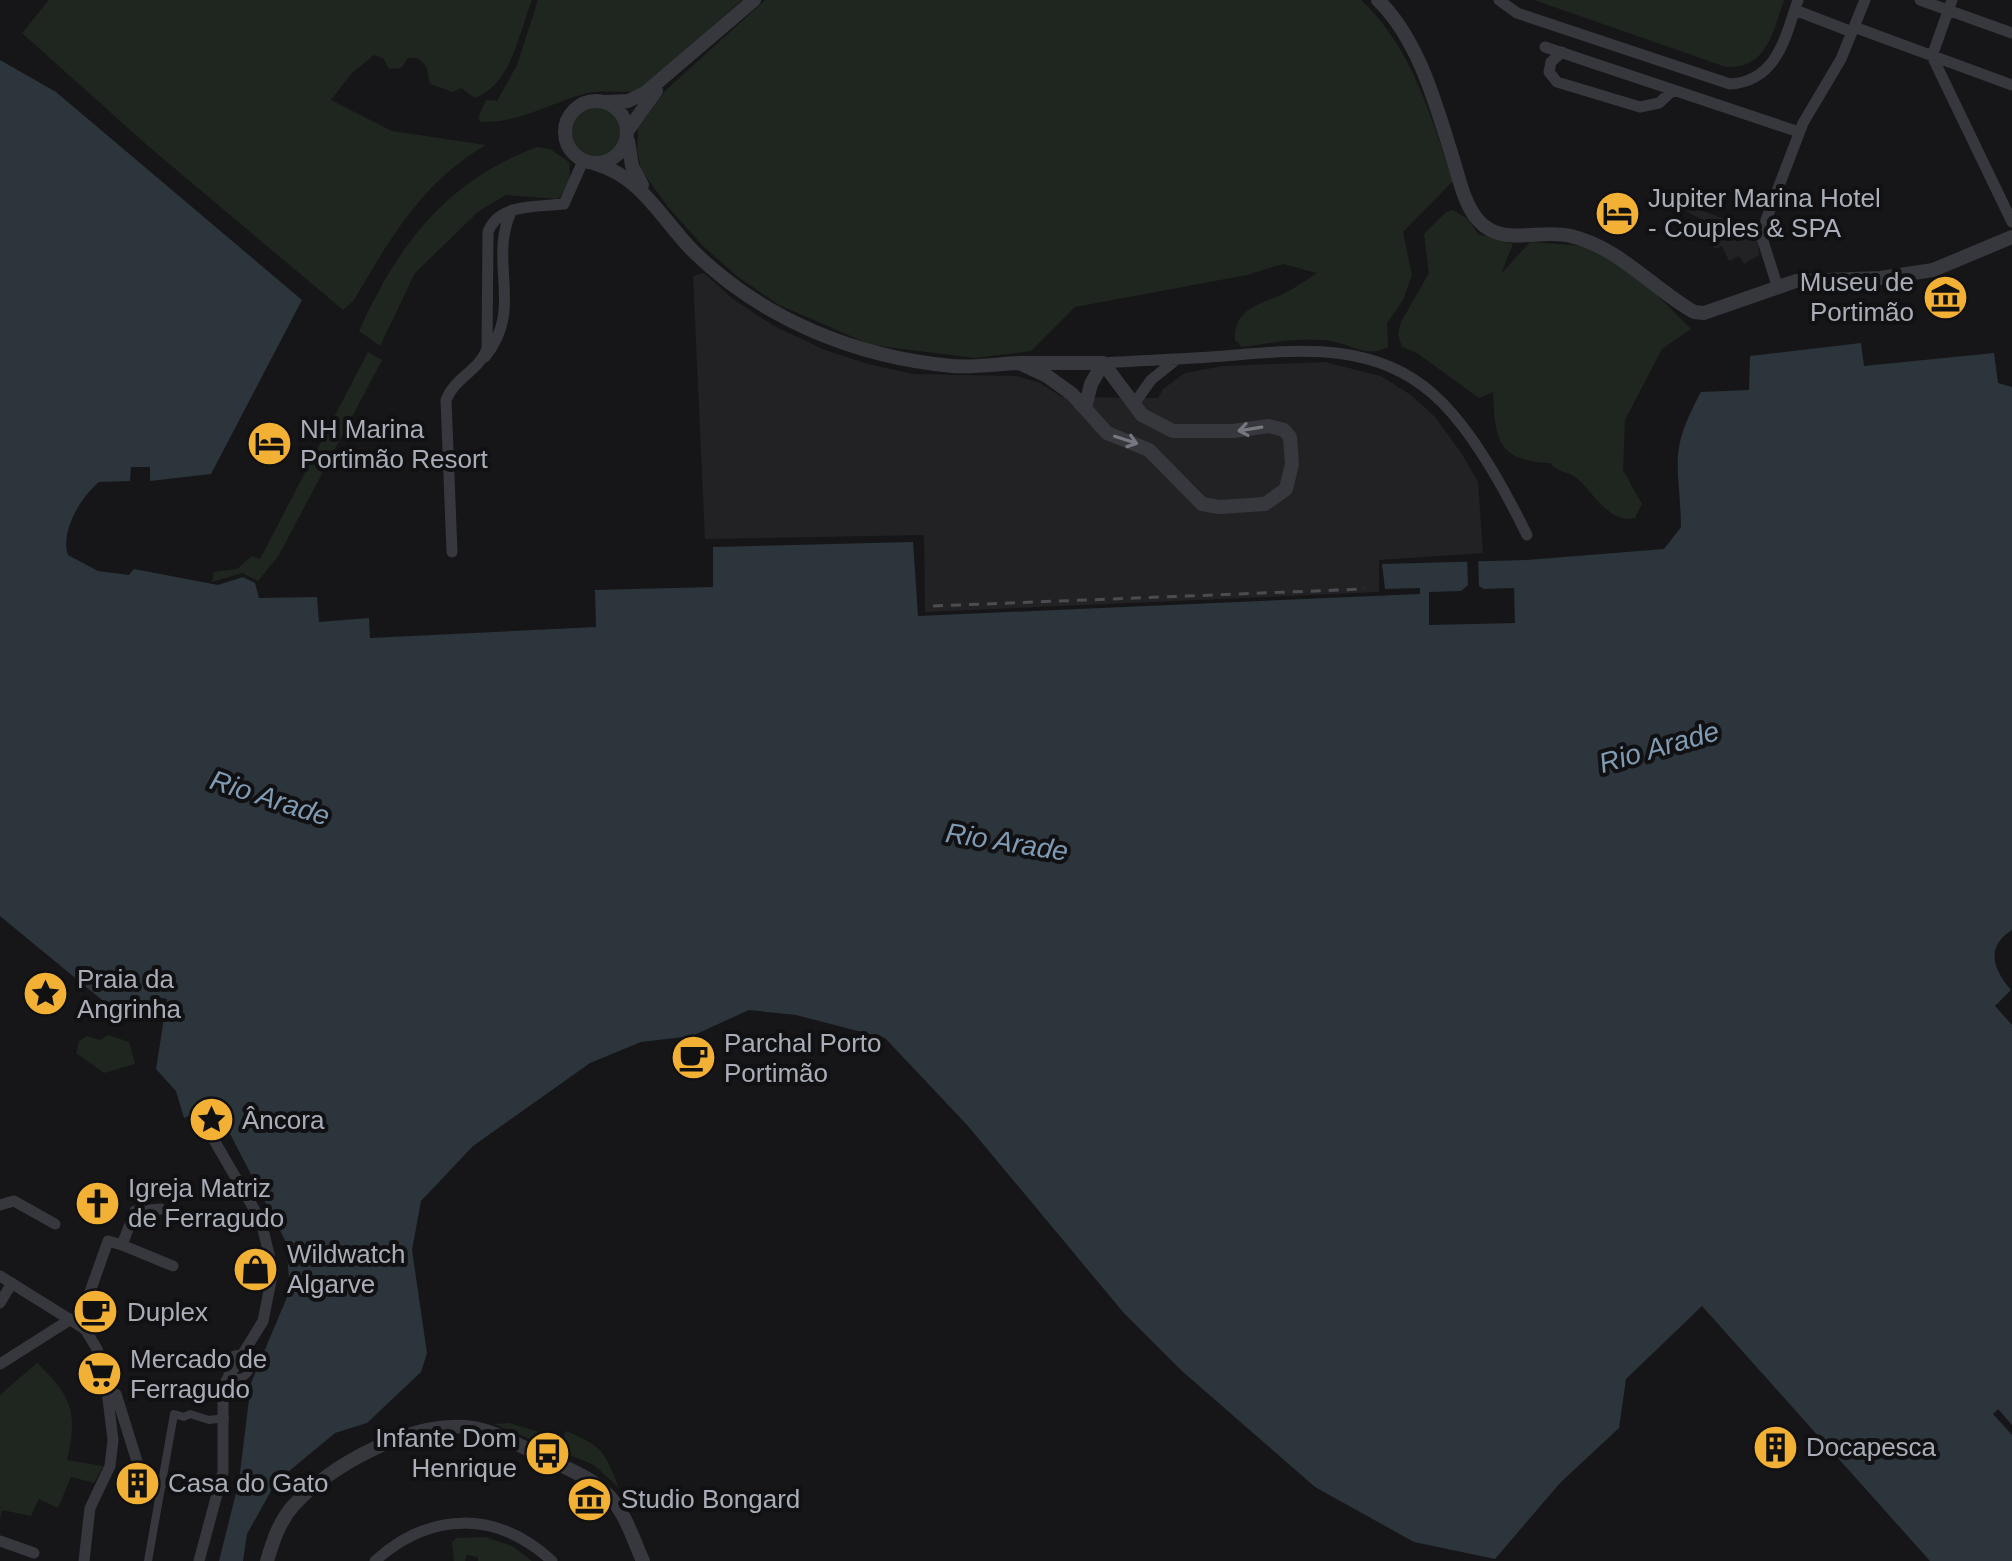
<svg xmlns="http://www.w3.org/2000/svg" width="2012" height="1561" viewBox="0 0 2012 1561" font-family="Helvetica,sans-serif">
<rect width="100%" height="100%" fill="#161618"/>
<path fill="#222225" d="M 1688,205 L 1757,232 L 1759,255 L 1744,264 L 1739,256 L 1729,261 L 1722,246 L 1715,249 L 1710,241 L 1718,229 L 1686,211 Z
M 704,273 L 733,299 L 774,326 L 825,350 L 868,364 L 913,374 L 1016,376 L 1040,383 L 1062,397 L 1158,398 L 1163,389 L 1185,373 L 1223,366 L 1325,362 L 1381,376 L 1411,395 L 1435,417 L 1462,454 L 1478,482 L 1483,553 L 1379,560 L 1379,592 L 925,612 L 924,535 L 705,539 L 693,276 Z"/>
<path fill="#1e261f" d="M 49,0 L 532,0 C 519,32 512,84 475,98 L 461,88 L 453,92 L 430,84 L 426,66 L 418,58 L 408,58 L 401,68 L 389,69 L 383,58 L 374,55 L 351,74 L 331,100 L 392,131 L 486,145 C 422,182 390,239 354,300 L 343,310 L 148,146 L 22,33 Z
M 538,0 L 742,0 L 640,90 C 622,94 602,89 584,94 C 548,104 519,123 481,122 L 478,118 L 486,100 L 497,101 L 517,65 Z
M 765,0 L 1361,0 C 1412,47 1431,117 1453,181 L 1403,232 L 1412,275 L 1403,300 L 1387,323 L 1388,347 C 1369,357 1358,348 1339,343 C 1309,335 1273,343 1242,347 L 1235,340 C 1234,310 1256,305 1279,296 C 1292,290 1305,281 1317,273 L 1283,264 L 1247,275 L 1075,307 L 1031,351 L 975,358 L 871,345 L 779,305 L 738,277 L 703,246 L 668,207 L 642,171 L 637,152 L 638,128 L 666,90 Z
M 1534,0 L 1784,0 C 1773,32 1767,69 1726,67 Z
M571 131a25 25 0 1 1 50 0a25 25 0 1 1-50 0Z
M 537,147 L 550,149 L 569,162 C 572,179 568,187 558,199 L 506,195 L 479,211 L 415,273 L 380,346 L 359,331 C 398,245 446,181 537,147 Z
M 1453,210 L 1468,219 L 1478,234 L 1513,244 L 1501,274 L 1530,242 L 1586,246 L 1641,279 L 1691,329 L 1662,349 L 1625,420 L 1623,470 L 1642,504 L 1635,518 C 1609,524 1593,492 1578,479 C 1569,471 1557,473 1550,463 C 1497,461 1495,439 1493,392 L 1479,398 L 1417,353 L 1402,347 L 1398,334 L 1401,322 L 1429,273 L 1424,234 L 1446,212 Z
M 368,352 L 382,360 L 279,555 L 258,581 L 242,573 L 212,582 L 214,572 L 237,569 L 252,556 L 260,559 Z
M 108,1035 L 129,1042 L 135,1064 L 104,1073 L 76,1053 L 79,1041 L 87,1036 L 100,1040 Z
M 37,1363 C 72,1396 78,1413 67,1460 L 103,1466 L 94,1483 L 71,1477 L 58,1508 L 39,1499 L 31,1516 L 2,1510 L 0,1518 L 0,1395 Z
M 509,1423 L 563,1439 L 566,1431 C 604,1447 604,1451 619,1488 L 594,1465 L 494,1424 Z
M 485,1537 L 512,1546 L 532,1561 L 478,1561 L 478,1557 L 467,1555 L 465,1561 L 454,1561 L 452,1542 L 457,1538 Z"/>
<path fill="#2c353c" d="M 0,60 L 56,92 L 302,300 L 211,474 L 150,481 L 150,467 L 131,467 L 130,481 L 99,482 C 81,497 60,531 68,555 L 98,571 L 129,575 L 134,569 L 218,585 L 243,577 L 255,583 L 259,598 L 317,597 L 319,622 L 369,618 L 370,638 L 596,627 L 595,590 L 713,587 L 713,547 L 913,542 L 918,616 L 1420,594 L 1420,588 L 1385,589 L 1382,564 L 1527,560 L 1664,549 L 1681,527 C 1680,462 1667,455 1701,392 L 1749,390 L 1750,356 L 1861,343 L 1864,366 L 1994,353 L 1998,383 L 2012,387 L 2012,930 C 1985,947 1993,969 2011,990 L 1995,1006 L 2012,1025 L 2012,1425 L 1998,1409 L 1993,1414 L 2012,1435 L 2012,1561 L 1930,1561 L 1702,1306 L 1626,1379 L 1619,1428 L 1560,1483 L 1495,1559 L 1414,1542 L 1315,1487 L 1182,1371 L 1123,1312 L 968,1126 L 885,1038 L 796,1015 L 749,1010 L 692,1036 L 641,1042 L 590,1063 L 473,1146 L 421,1201 L 412,1250 L 427,1353 L 421,1372 L 367,1423 L 335,1433 L 276,1482 L 247,1534 L 243,1561 L 219,1561 L 239,1481 L 251,1383 L 290,1290 L 286,1242 L 215,1105 L 184,1118 L 176,1091 L 156,1069 L 167,999 L 157,997 L 148,1017 L 119,1014 L 0,916 Z"/>
<path fill="#161618" d="M 1467,556 L 1478,556 L 1479,586 L 1484,589 L 1514,588 L 1515,623 L 1429,625 L 1429,592 L 1461,591 L 1468,585 Z"/>
<g fill="none" stroke-linecap="round" stroke-linejoin="round">
<path stroke="#37383d" stroke-width="8" d="M226 1366a12 12 0 1 1 24 0a12 12 0 1 1-24 0Z
M 148,1561 L 174,1414 L 184,1417 L 190,1414 L 209,1420 L 225,1418"/>
<path stroke="#37383d" stroke-width="11" d="M 1499,0 L 1517,13 L 1730,84 C 1777,81 1785,38 1798,0
M 1920,0 L 2012,33
M 1952,0 L 1932,56 L 2012,222
M 1795,10 L 1852,32
M 1854,27 L 2012,85
M 1545,47 L 1799,132
M 1562,52 L 1551,62 L 1549,72 L 1557,82 L 1567,85 L 1640,107 L 1659,103 L 1673,90
M 1777,285 L 1762,238 L 1766,220 L 1803,123 L 1841,59 L 1865,0
M 485,357 C 525,309 487,260 512,210
M 1103,363 C 1147,360 1192,359 1237,355 C 1306,349 1377,344 1433,394 C 1471,427 1505,490 1527,535
M 1134,404 L 1151,380 L 1177,359
M 452,552 L 446,400 C 455,377 478,372 487,349 L 488,232 C 499,203 537,207 564,204 L 583,161
M 0,1205 L 14,1201 L 55,1224
M 122,1245 L 173,1266
M 0,1276 L 85,1329 L 97,1349 L 105,1374 L 113,1440 L 110,1466 L 90,1508 L 84,1561
M 0,1303 L 12,1283
M 84,1329 L 81,1317 L 108,1241 L 122,1245 L 135,1211 L 161,1209
M 0,1364 L 71,1319
M 116,1394 L 140,1471 L 161,1485
M 0,1541 L 34,1553
M 199,1561 L 223,1472 L 223,1386 L 263,1321 L 273,1271 L 261,1221 L 211,1135
M 375,1561 C 430,1511 497,1510 552,1561"/>
<path stroke="#37383d" stroke-width="14" d="M 1378,0 C 1419,40 1436,105 1453,159 C 1459,178 1464,204 1478,220 C 1502,248 1540,228 1571,236 C 1620,248 1652,288 1694,312 L 1704,313 L 1796,281 L 1880,278 L 1933,270 L 2012,237
M565 132a31 31 0 1 1 62 0a31 31 0 1 1-62 0Z
M 606,102 L 628,101 L 645,93 L 754,0
M 628,130 L 656,91
M 628,141 L 632,166 L 642,185
M 596,164 C 642,177 662,220 694,252 C 764,320 856,357 952,366 C 974,368 997,364 1019,363 L 1103,363 L 1142,415 L 1173,431 L 1233,431 L 1269,426 L 1284,430 L 1290,437 L 1292,464 L 1286,489 L 1265,504 L 1219,507 L 1202,504 L 1149,450 L 1107,433 L 1072,394 L 1047,376 L 1019,363
M 1085,408 L 1091,384 L 1103,363
M 267,1561 C 273,1541 279,1522 293,1506 C 329,1465 417,1418 473,1428 C 497,1432 525,1448 547,1459 C 569,1469 592,1478 609,1496 C 626,1514 633,1539 643,1561"/>
<path stroke="#4a4c52" stroke-width="3" stroke-dasharray="10 8" stroke-linecap="butt" d="M 933,606 L 1365,589"/>
</g>
<defs><path id="oneway-shaft" d="M-6 0H5M1.5-3L5.5 0L1.5 3" fill="none" stroke-width="1.6" stroke-linecap="round" stroke-linejoin="round" transform="scale(2)"/></defs>
<g stroke="#757881">
<use href="#oneway-shaft" transform="translate(1250 429) rotate(171)"/>
<use href="#oneway-shaft" transform="translate(1126 440) rotate(18)"/>
</g>
<defs>
<symbol id="hotel-disc" viewBox="-11 -11 22 22"><circle r="9.5" fill="#f2b134" stroke="#111113"/><path d="M-6-4.5h1.5V1H6V5H4.5V3h-9V5H-6ZM-4 0a1.8 1.8 0 1 1 3.6 0ZM.5 0V-2.5h3Q6-2.5 6 0Z" fill="#111"/></symbol>
<symbol id="museum-disc" viewBox="-11 -11 22 22"><circle r="9.5" fill="#f2b134" stroke="#111113"/><path d="M0-6L6-3V-2H-6V-3ZM-5-1h2V3h-2ZM-1-1h2V3h-2ZM3-1h2V3H3ZM-6 4H6V6H-6Z" fill="#111"/></symbol>
<symbol id="sight-disc" viewBox="-11 -11 22 22"><circle r="9.5" fill="#f2b134" stroke="#111113"/><path d="M0-6L1.8-2.2L6-1.7L2.9 1.2L3.7 5.4L0 3.3L-3.7 5.4L-2.9 1.2L-6-1.7L-1.8-2.2Z" fill="#111"/></symbol>
<symbol id="cafe-disc" viewBox="-11 -11 22 22"><circle r="9.5" fill="#f2b134" stroke="#111113"/><path d="M-5.5-4.5H6V0H3Q3 3.5 0 3.5H-2.5Q-5.5 3.5-5.5 0ZM3-3.2v2h1.7v-2ZM-6 4.5H4V6H-6Z" fill="#111"/></symbol>
<symbol id="church-disc" viewBox="-11 -11 22 22"><circle r="9.5" fill="#f2b134" stroke="#111113"/><path d="M-1.2-6h2.4v3.5h3.3v2.4h-3.3V6h-2.4V-.1h-3.3v-2.4h3.3Z" fill="#111"/></symbol>
<symbol id="shop-disc" viewBox="-11 -11 22 22"><circle r="9.5" fill="#f2b134" stroke="#111113"/><path d="M-5-2.5h2.3a2.7 3.5 0 0 1 5.4 0H5L5.5 6h-11ZM-1.5-2.5h3a1.5 2.3 0 0 0-3 0Z" fill="#111"/></symbol>
<symbol id="supermarket-disc" viewBox="-11 -11 22 22"><circle r="9.5" fill="#f2b134" stroke="#111113"/><path d="M-6-5.5h2.5l.6 2H6L4.5 2H-2.5L-4.4-4H-6ZM-1.5 3.2a1.3 1.3 0 1 0 .1 0ZM3 3.2a1.3 1.3 0 1 0 .1 0Z" fill="#111"/></symbol>
<symbol id="building-disc" viewBox="-11 -11 22 22"><circle r="9.5" fill="#f2b134" stroke="#111113"/><path d="M-4-6H4V6H1V3H-1V6H-4ZM-2.5-4.3h1.7v1.8h-1.7ZM.8-4.3h1.7v1.8H.8ZM-2.5-1h1.7V.8h-1.7ZM.8-1h1.7V.8H.8Z" fill="#111"/></symbol>
<symbol id="bus-disc" viewBox="-11 -11 22 22"><circle r="9.5" fill="#f2b134" stroke="#111113"/><path d="M-5-6H5V4H4V6H2V4H-2V6H-4V4H-5ZM-3.5-4V0h7V-4ZM-3.5 1.2v1.5H-2V1.2ZM2 1.2v1.5H3.5V1.2Z" fill="#111"/></symbol>
</defs>
<g fill-rule="evenodd">
<use href="#hotel-disc" x="1592" y="188" width="51" height="51"/>
<use href="#museum-disc" x="1920" y="272" width="51" height="51"/>
<use href="#hotel-disc" x="244" y="418" width="51" height="51"/>
<use href="#sight-disc" x="20" y="968" width="51" height="51"/>
<use href="#cafe-disc" x="668" y="1032" width="51" height="51"/>
<use href="#sight-disc" x="186" y="1094" width="51" height="51"/>
<use href="#church-disc" x="72" y="1178" width="51" height="51"/>
<use href="#shop-disc" x="230" y="1244" width="51" height="51"/>
<use href="#cafe-disc" x="70" y="1286" width="51" height="51"/>
<use href="#supermarket-disc" x="74" y="1348" width="51" height="51"/>
<use href="#building-disc" x="1750" y="1422" width="51" height="51"/>
<use href="#bus-disc" x="522" y="1428" width="51" height="51"/>
<use href="#building-disc" x="112" y="1458" width="51" height="51"/>
<use href="#museum-disc" x="564" y="1474" width="51" height="51"/>
</g>
<g text-anchor="middle" dominant-baseline="central" stroke-width="8" stroke-linejoin="round" paint-order="stroke">
<g font-size="26" fill="#a8adb8" stroke="#111113" text-anchor="start">
<text x="1648" y="198">Jupiter Marina Hotel<tspan x="1648" dy="30">- Couples &amp; SPA</tspan></text>
<text x="1914" y="282" text-anchor="end">Museu de<tspan x="1914" dy="30">Portimão</tspan></text>
<text x="300" y="429">NH Marina<tspan x="300" dy="30">Portimão Resort</tspan></text>
<text x="77" y="979">Praia da<tspan x="77" dy="30">Angrinha</tspan></text>
<text x="724" y="1043">Parchal Porto<tspan x="724" dy="30">Portimão</tspan></text>
<text x="242" y="1120">Âncora</text>
<text x="128" y="1188">Igreja Matriz<tspan x="128" dy="30">de Ferragudo</tspan></text>
<text x="287" y="1254">Wildwatch<tspan x="287" dy="30">Algarve</tspan></text>
<text x="127" y="1312">Duplex</text>
<text x="130" y="1359">Mercado de<tspan x="130" dy="30">Ferragudo</tspan></text>
<text x="517" y="1438" text-anchor="end">Infante Dom<tspan x="517" dy="30">Henrique</tspan></text>
<text x="1806" y="1447">Docapesca</text>
<text x="168" y="1483">Casa do Gato</text>
<text x="621" y="1499">Studio Bongard</text>
</g>
<g font-size="28" font-style="italic" fill="#7f9bb3" stroke="#111113">
<text transform="translate(1659 747) rotate(-16)">Rio Arade</text>
<text transform="translate(270 798) rotate(18)">Rio Arade</text>
<text transform="translate(1007 842) rotate(9)">Rio Arade</text>
</g>
</g>
</svg>
